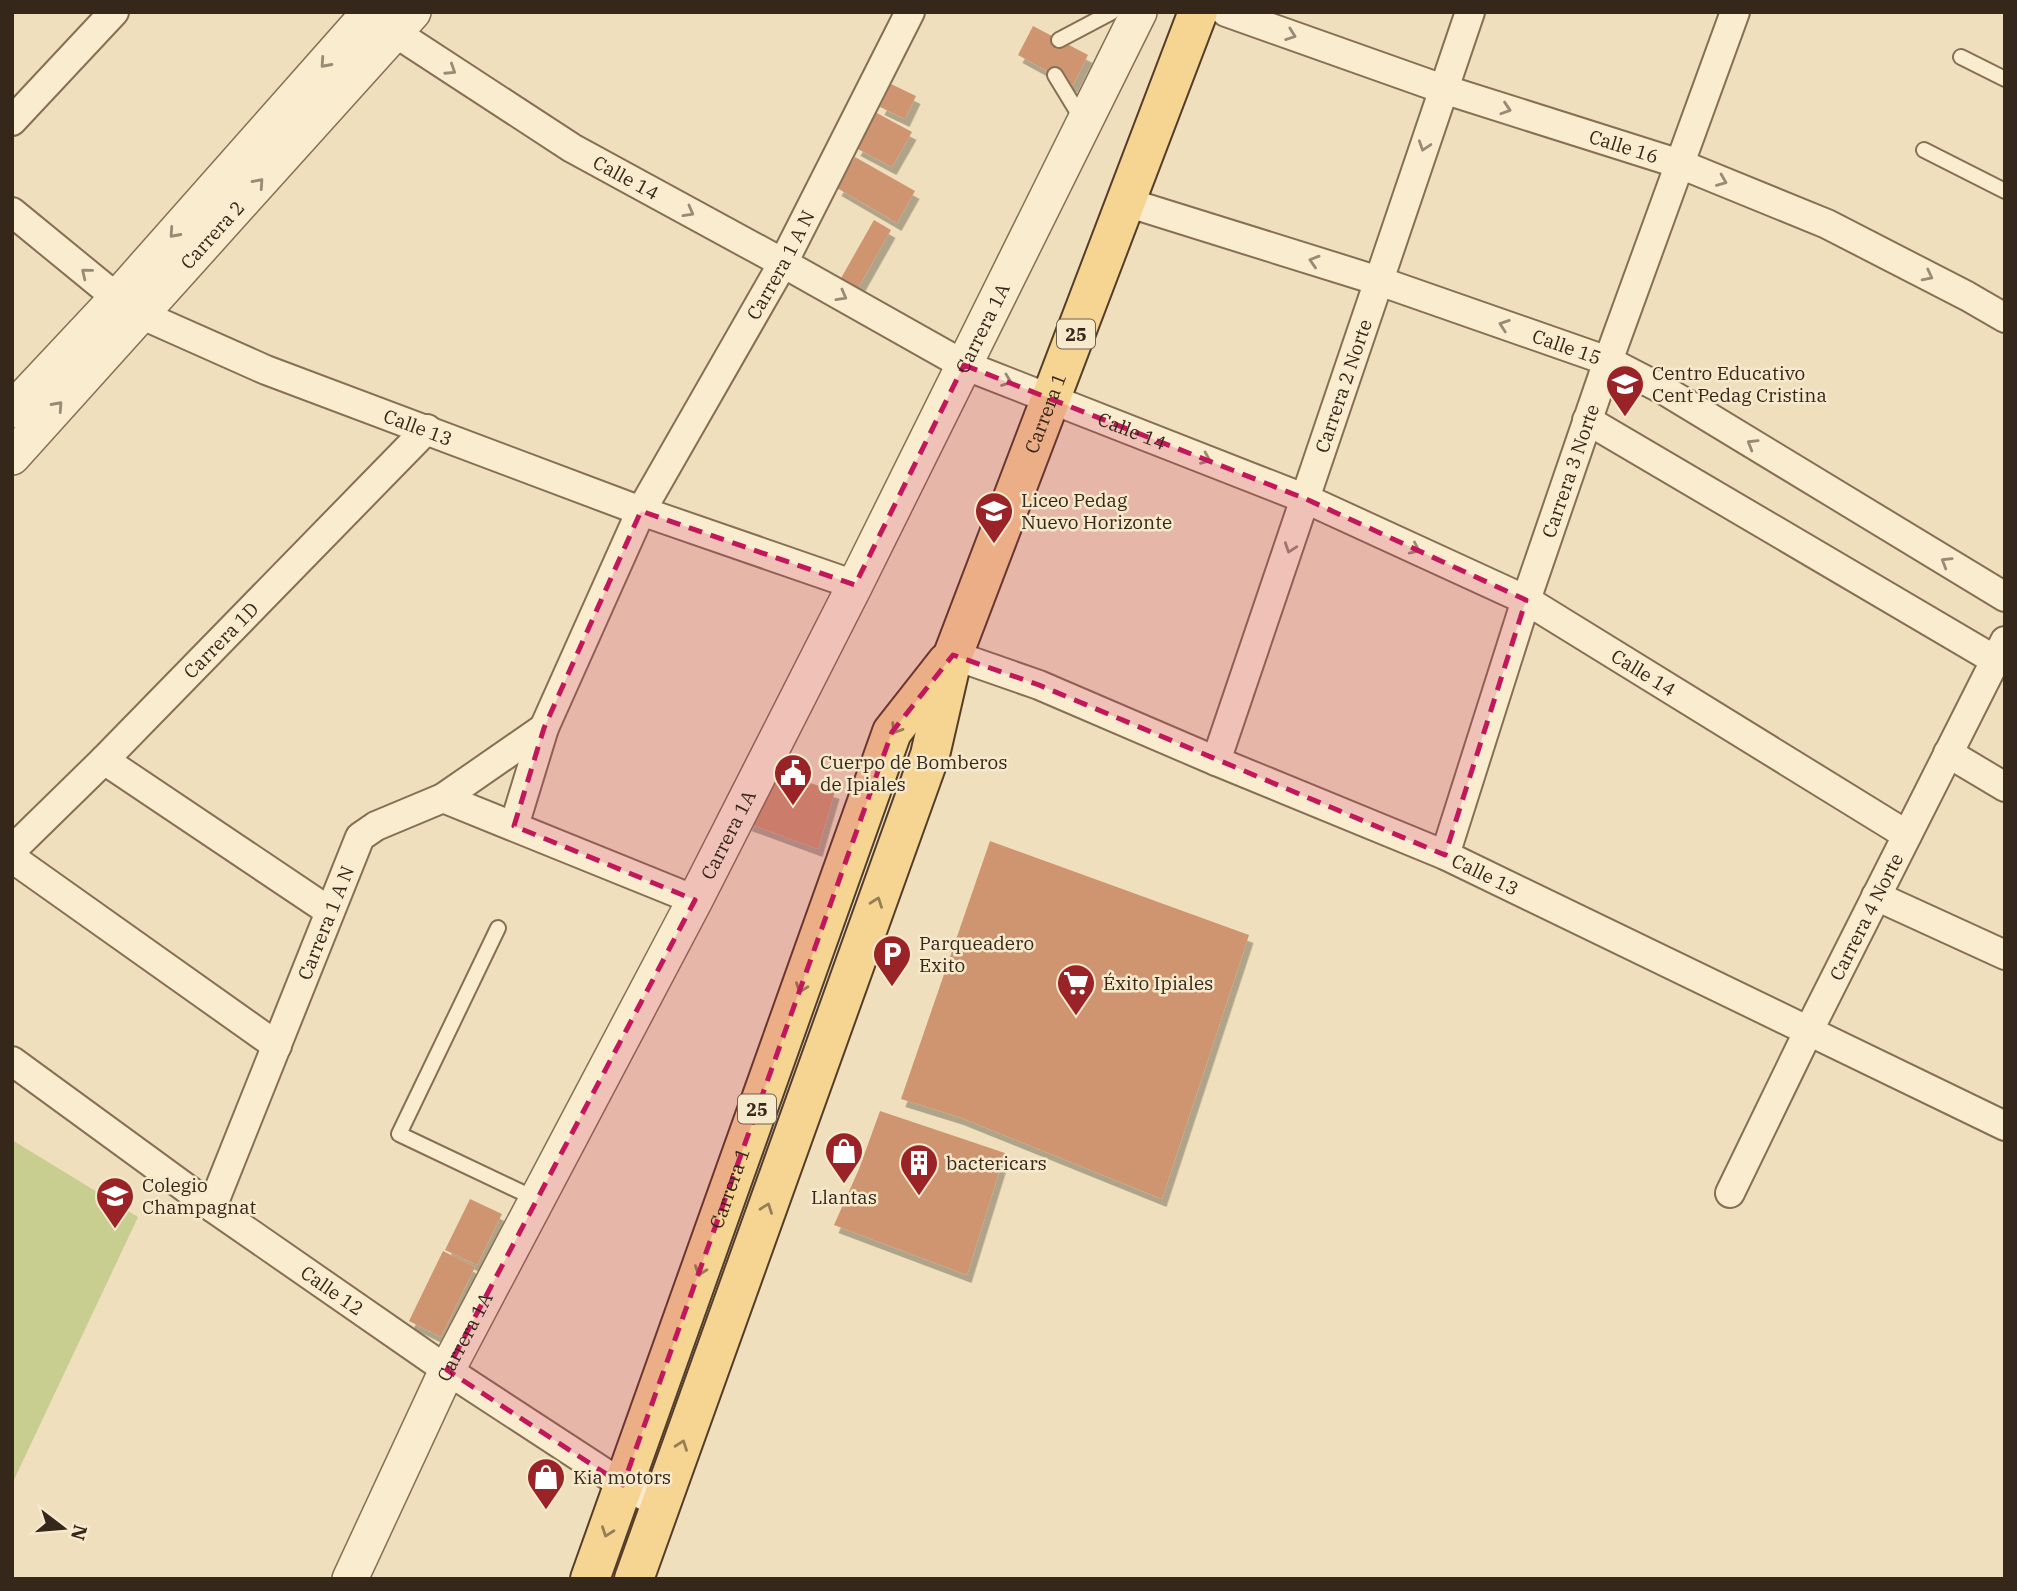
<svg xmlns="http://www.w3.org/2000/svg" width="2017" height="1591" viewBox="0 0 2017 1591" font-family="'IBM Plex Serif',serif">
<defs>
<filter id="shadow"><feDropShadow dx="4.5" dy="8" stdDeviation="0" flood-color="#0004"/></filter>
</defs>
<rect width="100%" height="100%" fill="#efdfbc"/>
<path fill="#c8cd90" d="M 12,1140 L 138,1217 L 12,1484 Z"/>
<path fill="#cf9570" filter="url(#shadow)" d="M 1033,26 L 1088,55 L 1073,85 L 1018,55 Z
M 891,84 L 916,96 L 905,119 L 880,107 Z
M 875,112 L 912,132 L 892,167 L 856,148 Z
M 855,157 L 915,191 L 897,223 L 837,188 Z
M 874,220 L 891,230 L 857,290 L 840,280 Z
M 773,771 L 835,791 L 818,849 L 747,823 Z
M 990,841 L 1249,935 L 1162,1199 L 959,1117 L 901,1099 Z
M 880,1111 L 1005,1153 L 967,1275 L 834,1225 L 859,1169 Z
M 470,1199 L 502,1214 L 477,1265 L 445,1250 Z
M 443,1251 L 475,1267 L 441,1337 L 409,1321 Z"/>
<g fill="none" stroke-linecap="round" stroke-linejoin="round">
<defs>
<path id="service" d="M 1059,40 L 1112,12
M 1961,57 L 2005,79
M 1055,75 L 1083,121
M 1924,150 L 2005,191
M 498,928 L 399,1134 L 536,1199"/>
<g id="minor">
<path id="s1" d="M 1226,12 L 1443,89 L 1680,164 L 1827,224 L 1967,296 L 2005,318"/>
<path id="s2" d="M 379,22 L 572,148 L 783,263 L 964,365 L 1306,499 L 1526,600 L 1907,835"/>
<path d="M 12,121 L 114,12"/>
<path id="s3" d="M 1126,202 L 1379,281 L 1608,361 L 1664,390 L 2005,597"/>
<path id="s4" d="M 12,212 L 117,298 L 140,314 L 266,370 L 641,511 L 855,585"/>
<path d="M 1587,420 L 1995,660"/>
<path id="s5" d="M 953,655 L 1039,685 L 1216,761 L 1445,855 L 2005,1126"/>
<path d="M 1948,753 L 2005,787"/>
<path d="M 104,760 L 329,911"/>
<path id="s6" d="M 1216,761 L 1470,12"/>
<path d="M 443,798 L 695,900"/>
<path id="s7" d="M 514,826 L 544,728 L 641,511 L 783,263 L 910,12"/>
<path id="s8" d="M 12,850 L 104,760 L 427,429"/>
<path id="s9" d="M 1445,855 L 1526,600 L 1608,361 L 1735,12"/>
<path d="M 12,858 L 277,1046"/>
<path d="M 1876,896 L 2005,955"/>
<path id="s10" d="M 12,1061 L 212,1207 L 447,1370 L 623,1485 L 661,1504"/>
<path id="s11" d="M 1730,1193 L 1809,1030 L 2005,641"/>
<path id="s12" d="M 212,1207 L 360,837 L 376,826 L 443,798 L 544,728"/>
</g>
<g id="tertiary">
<path d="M 12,410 L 117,298 L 370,12"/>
<path id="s13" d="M 12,457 L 413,12"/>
<path id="s14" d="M 350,1579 L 447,1370 L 695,900 L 855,585 L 1139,12"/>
</g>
<g id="primary">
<path id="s15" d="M 590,1579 L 892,732 L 947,662"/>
<path id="s16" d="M 634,1579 L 930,755 L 953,655 L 1198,12"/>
</g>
</defs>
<use href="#service" stroke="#876f55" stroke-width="18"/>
<use href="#minor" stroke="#876f55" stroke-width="32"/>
<use href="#tertiary" stroke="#876f55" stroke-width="38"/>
<use href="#primary" stroke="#543d2a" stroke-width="42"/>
<use href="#service" stroke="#faeccf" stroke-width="14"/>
<use href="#minor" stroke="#faeccf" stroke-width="28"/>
<use href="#tertiary" stroke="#faeccf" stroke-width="35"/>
<use href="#primary" stroke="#f6d491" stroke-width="38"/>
</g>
<defs><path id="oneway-chevron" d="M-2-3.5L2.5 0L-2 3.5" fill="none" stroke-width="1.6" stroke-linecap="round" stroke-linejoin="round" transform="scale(1.75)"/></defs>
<g stroke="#988a75">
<use href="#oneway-chevron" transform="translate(1291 35) rotate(20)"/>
<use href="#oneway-chevron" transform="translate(325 63) rotate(132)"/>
<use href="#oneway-chevron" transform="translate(451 70) rotate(33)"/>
<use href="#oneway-chevron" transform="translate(1506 109) rotate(18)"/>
<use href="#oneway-chevron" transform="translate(1424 146) rotate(108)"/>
<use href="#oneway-chevron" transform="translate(1722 181) rotate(22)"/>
<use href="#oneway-chevron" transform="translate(259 183) rotate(-48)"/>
<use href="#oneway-chevron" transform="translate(689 212) rotate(29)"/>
<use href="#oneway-chevron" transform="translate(174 233) rotate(132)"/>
<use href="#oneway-chevron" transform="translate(1314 261) rotate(-163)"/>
<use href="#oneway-chevron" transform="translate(86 273) rotate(-141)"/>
<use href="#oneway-chevron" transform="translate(1928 276) rotate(27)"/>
<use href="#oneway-chevron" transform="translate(842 296) rotate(29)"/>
<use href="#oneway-chevron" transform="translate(1504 325) rotate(-161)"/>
<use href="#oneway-chevron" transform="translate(1007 381) rotate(21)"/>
<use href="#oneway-chevron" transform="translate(58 406) rotate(-48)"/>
<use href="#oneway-chevron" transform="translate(1752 444) rotate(-149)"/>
<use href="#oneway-chevron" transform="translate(1206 459) rotate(22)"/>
<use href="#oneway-chevron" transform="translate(1290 548) rotate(109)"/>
<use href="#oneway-chevron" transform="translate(1415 549) rotate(25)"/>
<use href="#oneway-chevron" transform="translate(1946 562) rotate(-149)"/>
</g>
<g stroke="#967e56">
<use href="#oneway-chevron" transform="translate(896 729) rotate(123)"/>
<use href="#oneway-chevron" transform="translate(877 902) rotate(-70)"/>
<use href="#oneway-chevron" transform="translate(801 988) rotate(110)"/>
<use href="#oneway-chevron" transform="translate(767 1208) rotate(-70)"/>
<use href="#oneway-chevron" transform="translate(700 1271) rotate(110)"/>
<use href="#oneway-chevron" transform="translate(682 1445) rotate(-70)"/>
<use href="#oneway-chevron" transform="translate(607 1532) rotate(110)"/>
</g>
<path fill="#c2185b" fill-opacity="0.2" stroke="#c2185b" stroke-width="5" stroke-dasharray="14 9" stroke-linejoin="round" d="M 964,365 L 1306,499 L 1526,600 L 1445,855 L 1039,685 L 953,655 L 892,732 L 623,1485 L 447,1370 L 695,900 L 514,826 L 544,728 L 641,511 L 855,585 Z"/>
<defs>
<symbol id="school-pin" viewBox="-11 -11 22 30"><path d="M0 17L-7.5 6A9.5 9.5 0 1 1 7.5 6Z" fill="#992326" stroke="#f7e9cc"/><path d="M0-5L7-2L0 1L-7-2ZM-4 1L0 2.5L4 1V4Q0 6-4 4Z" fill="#fff"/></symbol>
<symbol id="civic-pin" viewBox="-11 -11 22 30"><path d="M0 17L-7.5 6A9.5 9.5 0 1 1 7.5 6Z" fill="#992326" stroke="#f7e9cc"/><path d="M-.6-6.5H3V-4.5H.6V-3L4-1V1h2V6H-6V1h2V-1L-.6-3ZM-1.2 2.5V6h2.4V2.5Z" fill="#fff"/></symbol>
<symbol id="parking-pin" viewBox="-11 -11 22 30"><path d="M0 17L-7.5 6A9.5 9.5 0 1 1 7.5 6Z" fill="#992326" stroke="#f7e9cc"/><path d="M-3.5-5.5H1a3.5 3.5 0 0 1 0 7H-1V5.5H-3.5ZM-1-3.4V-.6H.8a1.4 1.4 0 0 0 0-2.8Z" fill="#fff"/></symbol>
<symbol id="supermarket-pin" viewBox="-11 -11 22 30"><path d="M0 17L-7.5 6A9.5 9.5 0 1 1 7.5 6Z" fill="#992326" stroke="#f7e9cc"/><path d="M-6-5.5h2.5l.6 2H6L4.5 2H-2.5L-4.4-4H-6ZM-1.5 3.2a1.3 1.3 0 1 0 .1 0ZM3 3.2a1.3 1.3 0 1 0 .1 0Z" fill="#fff"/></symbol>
<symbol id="shop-pin" viewBox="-11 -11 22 30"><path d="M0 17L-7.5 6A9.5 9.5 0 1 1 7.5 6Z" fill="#992326" stroke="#f7e9cc"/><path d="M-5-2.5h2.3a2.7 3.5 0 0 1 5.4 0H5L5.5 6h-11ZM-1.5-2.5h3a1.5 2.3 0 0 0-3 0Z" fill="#fff"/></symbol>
<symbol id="building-pin" viewBox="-11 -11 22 30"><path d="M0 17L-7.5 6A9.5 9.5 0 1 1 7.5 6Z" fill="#992326" stroke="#f7e9cc"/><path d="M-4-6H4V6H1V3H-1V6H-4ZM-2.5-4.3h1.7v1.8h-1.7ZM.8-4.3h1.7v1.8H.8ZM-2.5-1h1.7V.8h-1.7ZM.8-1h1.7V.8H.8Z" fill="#fff"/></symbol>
</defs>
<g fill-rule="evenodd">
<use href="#school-pin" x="1603" y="362" width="44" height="60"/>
<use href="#school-pin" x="972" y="489" width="44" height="60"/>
<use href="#civic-pin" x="771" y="751" width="44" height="60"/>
<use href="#parking-pin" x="870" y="932" width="44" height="60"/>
<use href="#supermarket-pin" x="1054" y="961" width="44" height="60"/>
<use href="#shop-pin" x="822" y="1129" width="44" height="60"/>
<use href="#building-pin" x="897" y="1141" width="44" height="60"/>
<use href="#school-pin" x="93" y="1174" width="44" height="60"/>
<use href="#shop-pin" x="524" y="1455" width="44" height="60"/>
</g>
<g text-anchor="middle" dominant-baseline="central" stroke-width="5" stroke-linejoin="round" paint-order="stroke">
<g fill="#f7e9cc" stroke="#706150" stroke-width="2">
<rect x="1057" y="319.5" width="38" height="29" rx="5"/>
<rect x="738" y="1094.5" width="38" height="29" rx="5"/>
</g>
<g font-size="18" font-weight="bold" fill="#36271b">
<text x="1076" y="334">25</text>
<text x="757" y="1109">25</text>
</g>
<g font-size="19" fill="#36271b" stroke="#f7e9cc">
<text stroke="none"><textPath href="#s1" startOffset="420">Calle 16</textPath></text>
<text stroke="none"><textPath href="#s2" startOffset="292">Calle 14</textPath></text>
<text stroke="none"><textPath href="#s13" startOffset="299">Carrera 2</textPath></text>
<text stroke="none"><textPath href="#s7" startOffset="623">Carrera 1 A N</textPath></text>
<text stroke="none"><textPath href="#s14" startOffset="1402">Carrera 1A</textPath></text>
<text stroke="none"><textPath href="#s3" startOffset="464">Calle 15</textPath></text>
<text stroke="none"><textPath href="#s6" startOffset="396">Carrera 2 Norte</textPath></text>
<text stroke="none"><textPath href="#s16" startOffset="1237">Carrera 1</textPath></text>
<text stroke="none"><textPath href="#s4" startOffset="464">Calle 13</textPath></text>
<text stroke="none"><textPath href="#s2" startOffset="859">Calle 14</textPath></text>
<text stroke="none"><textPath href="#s9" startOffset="404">Carrera 3 Norte</textPath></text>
<text stroke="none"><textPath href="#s8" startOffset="296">Carrera 1D</textPath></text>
<text stroke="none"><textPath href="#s2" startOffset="1426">Calle 14</textPath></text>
<text stroke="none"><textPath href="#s14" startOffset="835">Carrera 1A</textPath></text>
<text stroke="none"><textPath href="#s5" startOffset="576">Calle 13</textPath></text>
<text stroke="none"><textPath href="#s11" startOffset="308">Carrera 4 Norte</textPath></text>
<text stroke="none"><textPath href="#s12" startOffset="306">Carrera 1 A N</textPath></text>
<text stroke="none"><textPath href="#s15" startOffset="415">Carrera 1</textPath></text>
<text stroke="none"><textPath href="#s10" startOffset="394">Calle 12</textPath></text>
<text stroke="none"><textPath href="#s14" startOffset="268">Carrera 1A</textPath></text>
</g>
<g font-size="19" fill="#36271b" stroke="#f7e9cc" text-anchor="start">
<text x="1652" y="373">Centro Educativo<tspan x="1652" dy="22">Cent Pedag Cristina</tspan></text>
<text x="1021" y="500">Liceo Pedag<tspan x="1021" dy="22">Nuevo Horizonte</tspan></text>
<text x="820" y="762">Cuerpo de Bomberos<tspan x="820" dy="22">de Ipiales</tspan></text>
<text x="919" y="943">Parqueadero<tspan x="919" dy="22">Exito</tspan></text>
<text x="1103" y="983">Éxito Ipiales</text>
<text x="946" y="1163">bactericars</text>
<text x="142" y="1185">Colegio<tspan x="142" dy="22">Champagnat</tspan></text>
<text x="844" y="1197" text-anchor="middle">Llantas</text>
<text x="573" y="1477">Kia motors</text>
</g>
</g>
<rect width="2017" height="1591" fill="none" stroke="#36271b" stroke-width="28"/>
<g transform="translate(63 1528) rotate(106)" stroke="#f7e9cc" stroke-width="5" paint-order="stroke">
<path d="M0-5L12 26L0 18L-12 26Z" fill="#36271b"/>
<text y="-10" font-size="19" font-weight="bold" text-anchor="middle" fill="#36271b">N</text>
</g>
</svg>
